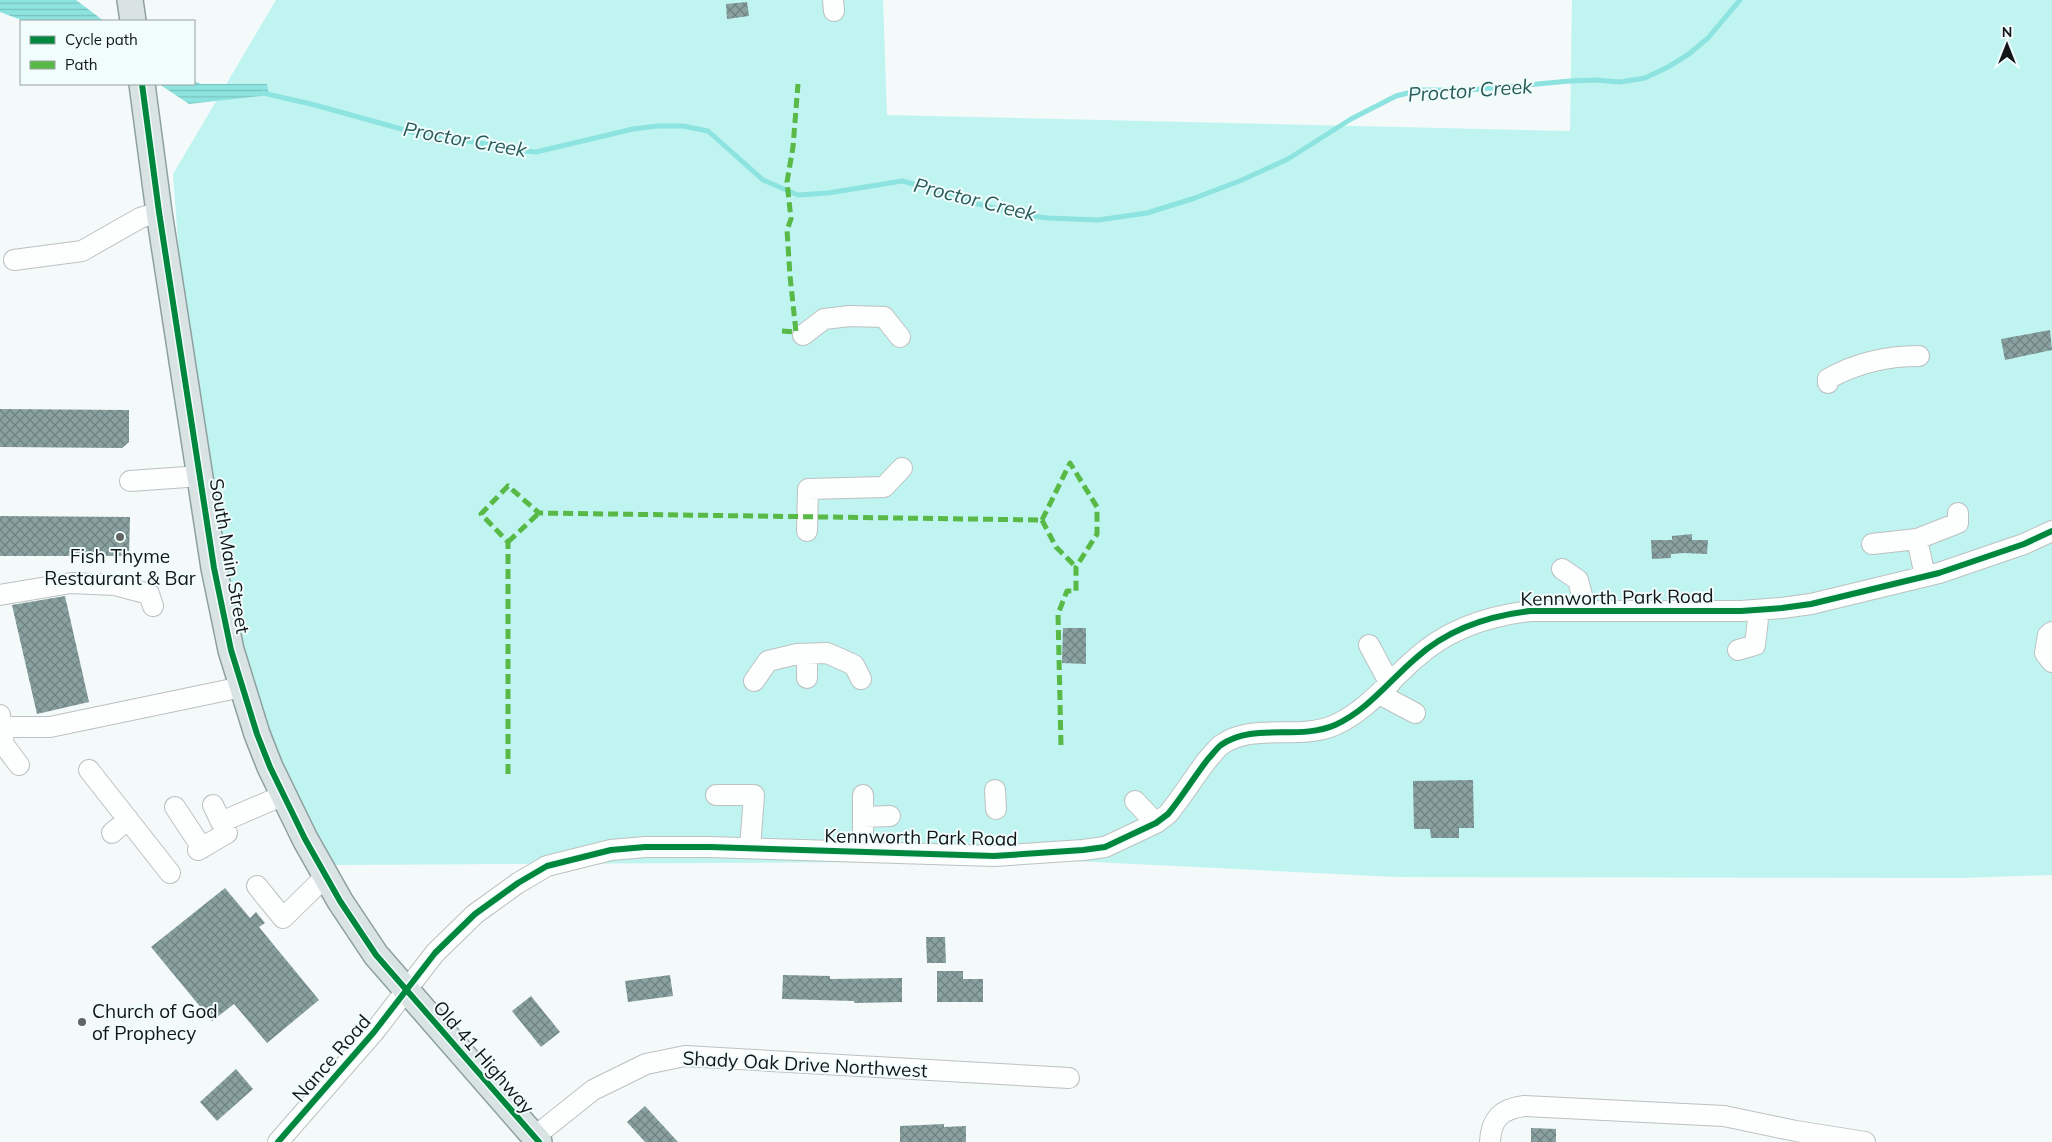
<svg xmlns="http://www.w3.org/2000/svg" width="2052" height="1142" viewBox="0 0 2052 1142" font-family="Mulish,sans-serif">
<defs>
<pattern id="water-rules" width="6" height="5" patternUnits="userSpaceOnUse" patternTransform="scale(1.25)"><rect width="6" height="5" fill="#8de3df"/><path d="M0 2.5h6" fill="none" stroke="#79c2bf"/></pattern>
<pattern id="building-cross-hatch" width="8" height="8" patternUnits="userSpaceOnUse" patternTransform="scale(1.25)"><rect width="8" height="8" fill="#89a1a0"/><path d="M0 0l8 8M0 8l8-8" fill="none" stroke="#6f8281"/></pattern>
</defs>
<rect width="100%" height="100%" fill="#f3faf9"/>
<path fill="#c0f4f1" d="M 276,0 L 883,0 L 887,115 L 1570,131 L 1572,0 L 2052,0 L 2052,875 L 1961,878 L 1396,877 L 1074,861 L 331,865 L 253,733 L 192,430 L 173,174 Z"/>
<path fill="url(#water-rules)" d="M 0,0 L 76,0 L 104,21 L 24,21 L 0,12 Z
M 194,81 L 201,84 L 267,84 L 269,95 L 189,104 L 159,84 L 194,84 Z"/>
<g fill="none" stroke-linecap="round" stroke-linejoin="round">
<path stroke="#8de3df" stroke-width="5" d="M 263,93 L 315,105 L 412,132 L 486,144 L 511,150 L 536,152 L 633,129 L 658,126 L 683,126 L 708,131 L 763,180 L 798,195 L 828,193 L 902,181 L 950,194 L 974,203 L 1023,215 L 1048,218 L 1098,220 L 1147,213 L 1195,198 L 1242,180 L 1288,159 L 1351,119 L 1396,96 L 1420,90 L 1470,90 L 1570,81 L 1595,80 L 1620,82 L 1645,78 L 1668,67 L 1689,54 L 1708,38 L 1740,0"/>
</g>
<path fill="url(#building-cross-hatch)" d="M 747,2 L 749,16 L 727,19 L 726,4 Z
M 2050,330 L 2052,350 L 2005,360 L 2001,339 Z
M 0,409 L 129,410 L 129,442 L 122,448 L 0,447 Z
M 0,516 L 130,517 L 129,556 L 0,556 Z
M 1692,534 L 1692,540 L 1708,540 L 1707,554 L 1684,553 L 1671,554 L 1671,558 L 1652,559 L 1651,540 L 1672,540 L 1672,536 Z
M 65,596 L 89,702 L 37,714 L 12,605 Z
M 1063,628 L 1086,628 L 1086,664 L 1062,663 Z
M 1473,780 L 1474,828 L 1459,828 L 1459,838 L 1431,838 L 1430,829 L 1414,829 L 1413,781 Z
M 225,888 L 250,918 L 256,912 L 265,923 L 259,927 L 319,1000 L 267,1043 L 234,1004 L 212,1021 L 151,947 Z
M 926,937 L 945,937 L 946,963 L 927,963 Z
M 937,971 L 963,971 L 963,979 L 983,979 L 983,1002 L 937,1002 Z
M 670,975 L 673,996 L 628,1002 L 625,981 Z
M 783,975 L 830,976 L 830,979 L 902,978 L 902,1002 L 854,1003 L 854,1001 L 782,999 Z
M 531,996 L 560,1032 L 541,1047 L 512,1011 Z
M 236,1069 L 253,1089 L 217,1121 L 200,1102 Z
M 645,1106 L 678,1142 L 645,1142 L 627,1122 Z
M 944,1124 L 944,1127 L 966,1126 L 966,1142 L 900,1142 L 900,1126 Z
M 1531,1128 L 1556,1129 L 1556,1142 L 1531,1142 Z"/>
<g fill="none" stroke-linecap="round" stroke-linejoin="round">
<defs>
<path id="minor" d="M 833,0 L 834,11
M 14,260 L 82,251 L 140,218 L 159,212
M 803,335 L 824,319 L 850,316 L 884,317 L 900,337
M 1828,383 L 1828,379 C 1856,363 1887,356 1919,356
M 130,481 L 201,476
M 807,531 L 808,489 L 884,487 L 902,468
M 1917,539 L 1925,576
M 1872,544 L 1917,539 L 1958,523 L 1958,513
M 1562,569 L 1578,580 L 1586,611
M 0,595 L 71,583 L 115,585 L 149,594 L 153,606
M 2052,632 L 2048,635 L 2045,653 L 2052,662
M 1369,645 L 1390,684
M 1738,650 L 1755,645 L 1759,610
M 807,654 L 807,678
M 754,681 L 768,661 L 797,654 L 827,653 L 854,665 L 861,679
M 1379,694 L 1415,713
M 0,715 L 4,745 L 19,765
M 2,727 L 50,727 L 242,687
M 89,770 L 170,873
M 995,790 L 996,809
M 716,795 L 754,795 L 750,848
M 863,795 L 863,852
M 1135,801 L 1156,823
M 213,805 L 221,822 L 284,795
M 175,807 L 202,848
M 863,817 L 890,816
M 112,833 L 128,819
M 198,850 L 227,833
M 257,886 L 283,918 L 326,876
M 534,1137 L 593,1090 L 646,1064 L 685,1056 L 1069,1078
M 278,1142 L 374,1032 L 435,953 L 475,914 L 518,883 L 547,866 L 611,850 L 645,847 L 710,847 L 994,856 L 1083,850 L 1105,847 L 1156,823 L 1168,814 C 1182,797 1194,777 1208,759 C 1212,755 1216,749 1221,745 C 1254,722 1298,741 1335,725 C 1368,710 1389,681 1416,658 C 1448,629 1487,616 1530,611 L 1741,611 L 1782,608 L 1811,604 L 1939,573 L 2024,544 L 2052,531
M 1490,1142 C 1491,1119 1501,1109 1524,1106 L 1724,1116 L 1796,1131 L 1865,1142"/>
<path id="major" d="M 130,0 L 133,21
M 142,84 L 159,212 L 214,568 L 231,650 L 257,734 L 270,767 L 305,839 L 340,901 L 376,955 L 539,1142"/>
</defs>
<use href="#minor" stroke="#bcc1c1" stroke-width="22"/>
<use href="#major" stroke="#8da09f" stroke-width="28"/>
<use href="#minor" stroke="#fdfefe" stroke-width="20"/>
<use href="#major" stroke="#dae3e3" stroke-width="25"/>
<path stroke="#58b947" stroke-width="5" stroke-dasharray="10 5" stroke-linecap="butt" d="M 782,331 L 796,332 L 790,276 L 787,230 L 791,219 L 787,182 L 793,147 L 798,84
M 1042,520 L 1070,463 L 1097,507 L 1097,534 L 1076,567 L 1076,591 L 1067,591 L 1058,614 L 1061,746
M 1042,520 L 1056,547 L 1076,567
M 508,542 L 539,513
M 508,774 L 508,542 L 481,514 L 508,486 L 539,513 L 1042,520"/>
<defs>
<path id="cycleway" d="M 142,84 L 159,212 L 214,568 L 231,650 L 257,734 L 270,767 L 305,839 L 340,901 L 376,955 L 539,1142
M 278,1142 L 374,1032 L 435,953 L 475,914 L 518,883 L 547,866 L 611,850 L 645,847 L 710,847 L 994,856 L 1083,850 L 1105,847 L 1156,823 L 1168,814 C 1182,797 1194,777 1208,759 C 1212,755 1216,749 1221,745 C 1254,722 1298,741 1335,725 C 1368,710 1389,681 1416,658 C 1448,629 1487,616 1530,611 L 1741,611 L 1782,608 L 1811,604 L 1939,573 L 2024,544 L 2052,531"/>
</defs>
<use href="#cycleway" stroke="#f0fdfc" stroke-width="9"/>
<use href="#cycleway" stroke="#00873e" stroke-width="6"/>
</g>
<g fill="#616665" stroke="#f0fdfc" stroke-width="2">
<circle cx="120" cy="537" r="5"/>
<circle cx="82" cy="1022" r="5"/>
</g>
<g text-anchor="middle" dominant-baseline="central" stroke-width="4" stroke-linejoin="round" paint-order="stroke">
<g font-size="19" fill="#121616" stroke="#f0fdfc">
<text x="120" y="556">Fish Thyme<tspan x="120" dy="22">Restaurant &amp; Bar</tspan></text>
<text x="92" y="1011" text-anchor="start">Church of God<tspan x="92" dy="22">of Prophecy</tspan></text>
</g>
<g font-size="19" fill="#121616" stroke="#f0fdfc">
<text transform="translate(230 556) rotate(80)">South Main Street</text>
<text transform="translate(1617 597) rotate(-1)">Kennworth Park Road</text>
<text transform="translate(921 837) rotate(1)">Kennworth Park Road</text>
<text transform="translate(484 1057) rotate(49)">Old 41 Highway</text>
<text transform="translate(331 1058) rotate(-49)">Nance Road</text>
<text transform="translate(805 1064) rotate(3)">Shady Oak Drive Northwest</text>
</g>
<g font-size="20" font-style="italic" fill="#285c59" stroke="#f0fdfc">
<text transform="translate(1470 90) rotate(-4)">Proctor Creek</text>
<text transform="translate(465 139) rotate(10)">Proctor Creek</text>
<text transform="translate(975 199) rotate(14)">Proctor Creek</text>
</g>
</g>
<rect x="20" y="20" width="175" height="65" fill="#f0fdfc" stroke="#97a1a0"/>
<rect x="30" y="36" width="25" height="8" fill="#00873e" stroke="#97a1a0"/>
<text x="65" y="45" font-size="15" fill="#121616">Cycle path</text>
<rect x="30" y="61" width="25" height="8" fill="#58b947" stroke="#97a1a0"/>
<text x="65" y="70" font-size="15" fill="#121616">Path</text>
<g transform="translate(2007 45)" stroke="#f0fdfc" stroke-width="4" paint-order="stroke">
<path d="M0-4L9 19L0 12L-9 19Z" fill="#121616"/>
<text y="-8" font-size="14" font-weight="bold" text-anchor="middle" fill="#121616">N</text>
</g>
</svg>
